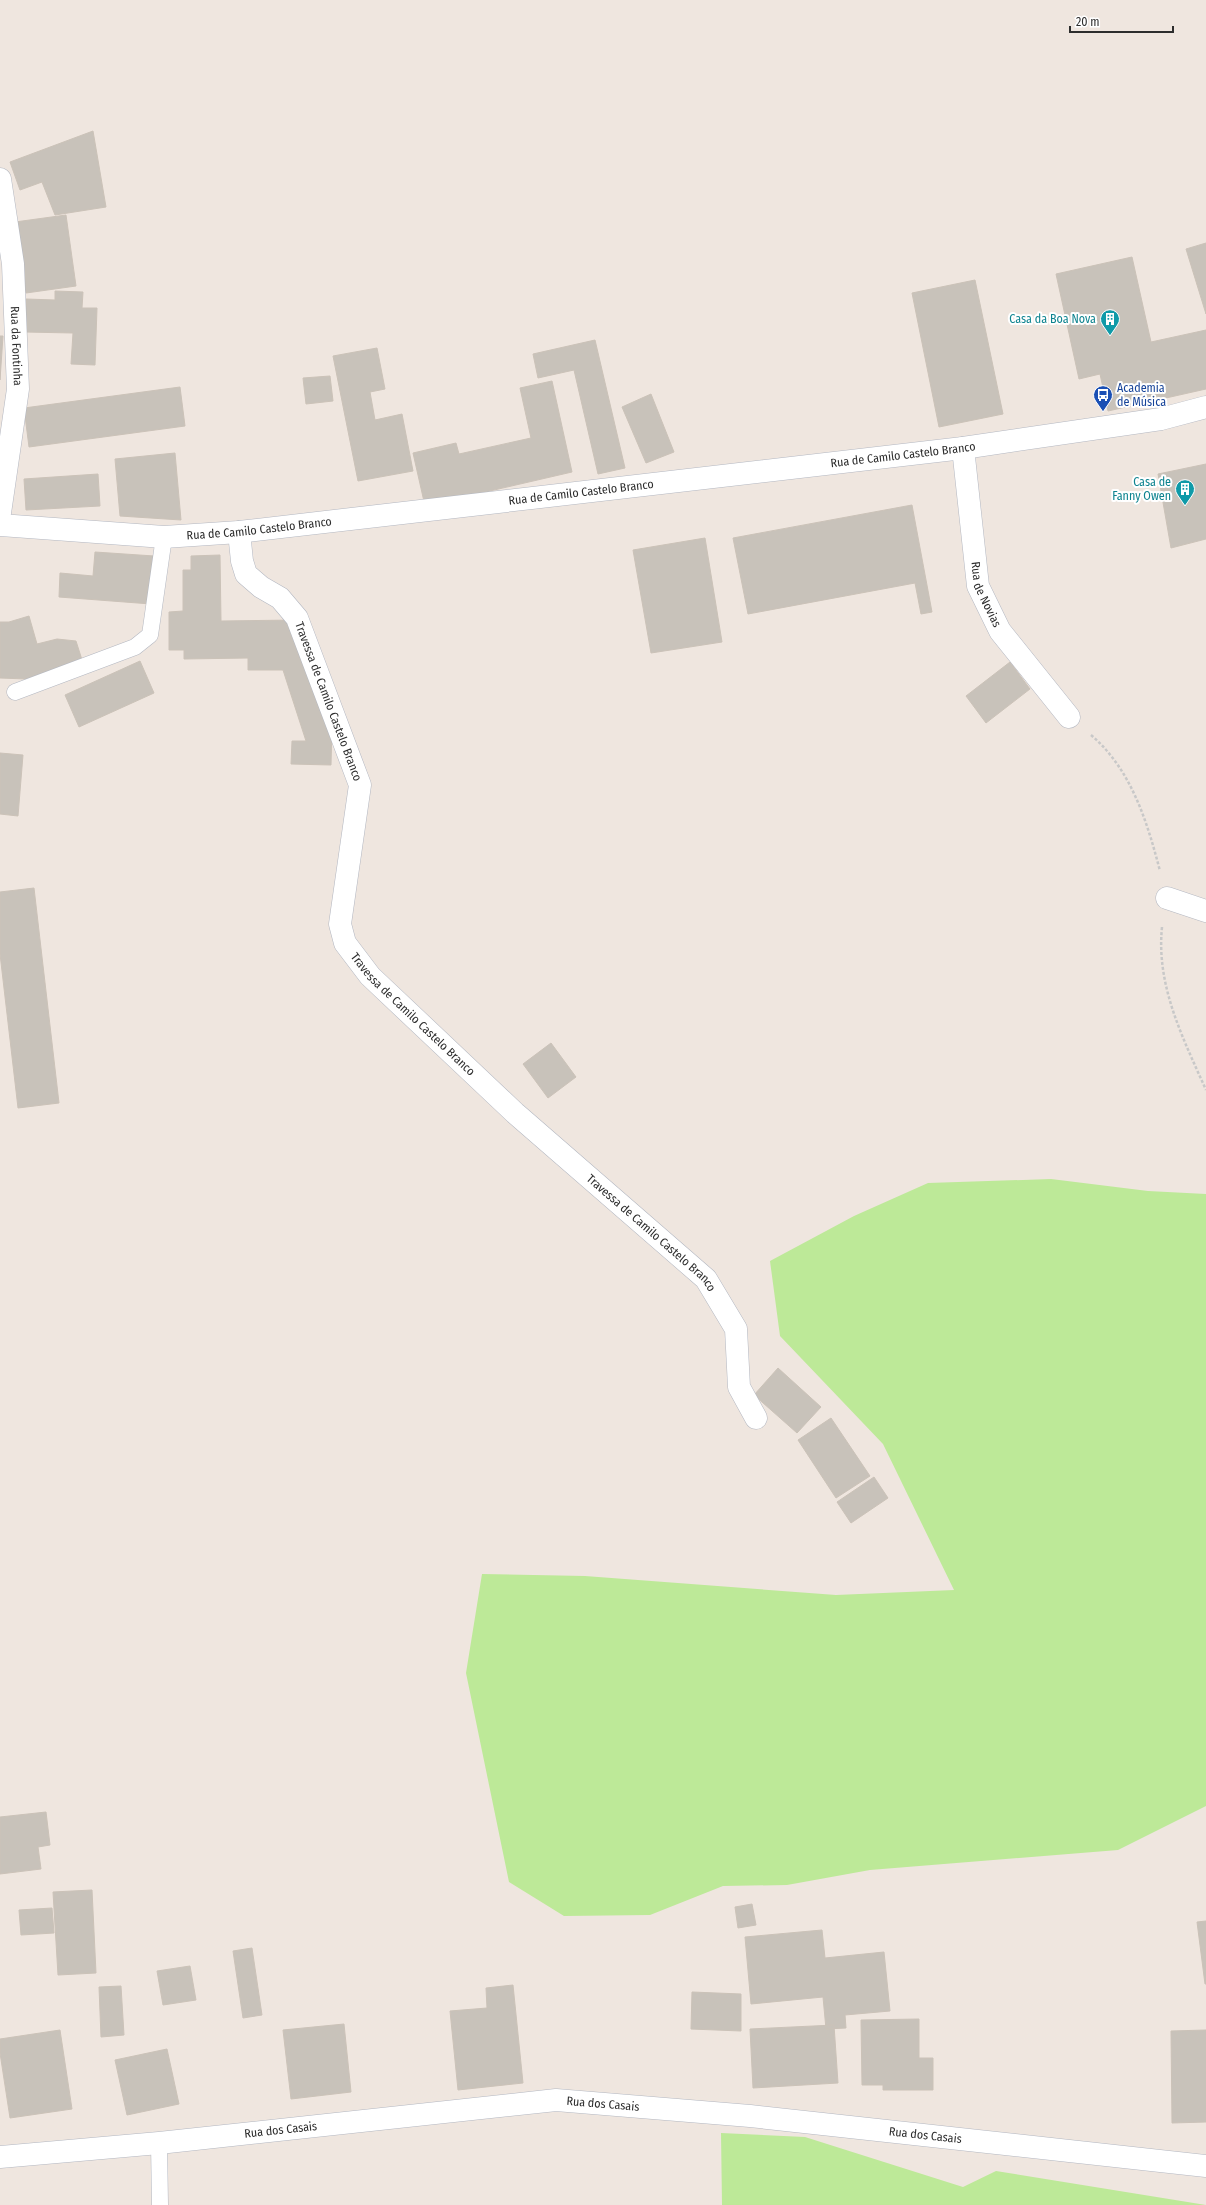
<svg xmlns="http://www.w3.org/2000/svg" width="1206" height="2205" viewBox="0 0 1206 2205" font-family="'Fira Sans Condensed',sans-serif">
<rect width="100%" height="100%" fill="#efe6df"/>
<path fill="#bde998" d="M 1051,1179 L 1148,1191 L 1206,1194 L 1206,1806 L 1118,1850 L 870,1870 L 787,1885 L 723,1886 L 650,1915 L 564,1916 L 509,1882 L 466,1673 L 482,1574 L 585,1576 L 836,1595 L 954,1590 L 883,1444 L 780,1336 L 770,1261 L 854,1216 L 928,1183 Z
M 721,2133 L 805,2137 L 963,2187 L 996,2171 L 1206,2205 L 722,2205 Z"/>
<path fill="#c8c2ba" stroke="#cbc2b8" d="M 93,131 L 106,207 L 55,215 L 42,182 L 20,190 L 10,162 Z
M 66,215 L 76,286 L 26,293 L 15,222 Z
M 1206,243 L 1206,314 L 1186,249 Z
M 1132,257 L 1151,342 L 1206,330 L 1206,389 L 1108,411 L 1100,374 L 1079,379 L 1056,274 Z
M 975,280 L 1003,414 L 939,427 L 912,293 Z
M 55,291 L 83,292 L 82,308 L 97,308 L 95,365 L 71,364 L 73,333 L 25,332 L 26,299 L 55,300 Z
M 0,336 L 3,336 L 0,380 Z
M 595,340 L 625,468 L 598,474 L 574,370 L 538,378 L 533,354 Z
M 377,348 L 385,389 L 370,392 L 375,420 L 402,414 L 413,471 L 358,481 L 333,356 Z
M 330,376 L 333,401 L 306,404 L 303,378 Z
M 552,381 L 572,472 L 425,506 L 413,453 L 456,443 L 459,454 L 531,438 L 520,388 Z
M 180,387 L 185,426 L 29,447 L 24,408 Z
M 651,394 L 674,452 L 646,463 L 622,407 Z
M 175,453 L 181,520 L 120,516 L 115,459 Z
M 1206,464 L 1206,539 L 1171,548 L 1158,474 Z
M 98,474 L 100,506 L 26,510 L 24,479 Z
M 912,505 L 932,612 L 921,614 L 915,583 L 748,614 L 733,538 Z
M 705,538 L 722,642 L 651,653 L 633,550 Z
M 95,552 L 154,556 L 151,604 L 59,597 L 60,573 L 93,576 Z
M 220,555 L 221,621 L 296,620 L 332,725 L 331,765 L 291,764 L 292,741 L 306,741 L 283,670 L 248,670 L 248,658 L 184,659 L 184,650 L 169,650 L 169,612 L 183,611 L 183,570 L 191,570 L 191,556 Z
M 29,616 L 37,644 L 57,639 L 76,641 L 83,663 L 26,679 L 0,678 L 0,622 L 9,622 Z
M 140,661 L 154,693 L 79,727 L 65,695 Z
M 1010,662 L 1030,689 L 986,723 L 966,696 Z
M 0,753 L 23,755 L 18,816 L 0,814 Z
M 34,888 L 59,1103 L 18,1108 L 0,954 L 0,892 Z
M 551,1043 L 576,1077 L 548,1098 L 523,1064 Z
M 778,1368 L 821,1407 L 797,1433 L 754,1395 Z
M 831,1418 L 870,1476 L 836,1498 L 798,1440 Z
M 874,1477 L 888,1498 L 851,1523 L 837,1502 Z
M 46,1812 L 50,1845 L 38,1847 L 41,1869 L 0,1874 L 0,1817 Z
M 92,1890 L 96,1973 L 58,1975 L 53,1892 Z
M 752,1904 L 756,1925 L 738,1928 L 735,1907 Z
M 52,1908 L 54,1933 L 21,1935 L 19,1910 Z
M 1206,1921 L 1206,1984 L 1205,1984 L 1197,1922 Z
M 822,1930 L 825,1958 L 884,1952 L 890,2011 L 845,2015 L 846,2028 L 826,2029 L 823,1997 L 751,2004 L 745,1937 Z
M 252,1948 L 262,2015 L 243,2018 L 233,1951 Z
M 190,1966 L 196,2000 L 163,2005 L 157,1971 Z
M 513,1985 L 523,2083 L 458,2090 L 450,2011 L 487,2008 L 486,1988 Z
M 121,1986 L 124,2035 L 101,2037 L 99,1987 Z
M 692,1992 L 741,1994 L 741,2031 L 691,2029 Z
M 919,2019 L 919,2058 L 933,2058 L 933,2090 L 883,2090 L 883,2085 L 862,2085 L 861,2020 Z
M 344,2024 L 351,2092 L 291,2099 L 283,2030 Z
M 834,2025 L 838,2083 L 753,2088 L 750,2029 Z
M 60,2030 L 72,2109 L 10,2118 L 0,2053 L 0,2039 Z
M 1206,2030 L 1206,2122 L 1172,2123 L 1171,2031 Z
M 167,2049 L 179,2104 L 127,2115 L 115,2060 Z"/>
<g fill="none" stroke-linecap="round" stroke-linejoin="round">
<defs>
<path id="lane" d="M 15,692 L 135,647 L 150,635 L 164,537
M 159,2143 L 160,2205"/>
<g id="street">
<path id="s1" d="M 0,179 L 13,264 L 18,389 L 0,513"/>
<path id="s2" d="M 963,448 L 978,586 L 1000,631 L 1069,717"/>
<path id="s3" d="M 239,532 L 242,561 L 246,574 L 261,587 L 280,598 L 297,618 L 360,785 L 340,924 L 345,943 L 370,976 L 515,1113 L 706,1279 L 736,1329 L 739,1387 L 756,1418"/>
<path d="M 1167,898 L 1206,911"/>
<path id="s4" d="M 0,2157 L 159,2143 L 556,2100 L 750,2116 L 1206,2166"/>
</g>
<g id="secondary">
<path id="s5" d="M 0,525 L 164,537 L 239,532 L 963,448 L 1161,419 L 1206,407"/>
</g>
</defs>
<use href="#lane" stroke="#b3b7c1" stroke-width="17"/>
<use href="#street" stroke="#b3b7c1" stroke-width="23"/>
<use href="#secondary" stroke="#b3b7c1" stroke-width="23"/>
<path stroke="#c8c8c8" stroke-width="2.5" stroke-dasharray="3 2" stroke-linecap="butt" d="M 1091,735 C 1131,769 1147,821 1160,871
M 1162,927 C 1156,986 1183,1038 1206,1090"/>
<use href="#lane" stroke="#fff" stroke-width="16"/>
<use href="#street" stroke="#fff" stroke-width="22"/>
<use href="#secondary" stroke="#fff" stroke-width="22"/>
</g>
<defs>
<symbol id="building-pin" viewBox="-11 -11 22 30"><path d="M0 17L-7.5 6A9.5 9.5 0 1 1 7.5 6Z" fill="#0f9aa8" stroke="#fff"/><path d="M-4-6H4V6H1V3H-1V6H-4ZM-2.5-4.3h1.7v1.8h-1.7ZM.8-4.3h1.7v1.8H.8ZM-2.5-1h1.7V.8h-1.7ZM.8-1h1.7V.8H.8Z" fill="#fff"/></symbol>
<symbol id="bus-pin" viewBox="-11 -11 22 30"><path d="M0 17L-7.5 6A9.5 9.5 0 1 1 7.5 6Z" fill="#1a4fb4" stroke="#fff"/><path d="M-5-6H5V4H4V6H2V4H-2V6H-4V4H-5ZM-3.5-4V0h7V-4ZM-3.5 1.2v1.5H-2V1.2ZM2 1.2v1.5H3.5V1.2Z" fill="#fff"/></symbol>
</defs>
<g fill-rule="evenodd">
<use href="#building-pin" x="1099" y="308" width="22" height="30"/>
<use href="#bus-pin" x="1092" y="384" width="22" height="30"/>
<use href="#building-pin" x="1174" y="478" width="22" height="30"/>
</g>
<g text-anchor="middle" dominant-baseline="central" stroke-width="4" stroke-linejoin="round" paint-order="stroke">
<g font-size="12" fill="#0d838f" stroke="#fff" text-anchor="end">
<text x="1096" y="319">Casa da Boa Nova</text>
<text x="1171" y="482">Casa de<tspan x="1171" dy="14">Fanny Owen</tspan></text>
</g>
<g font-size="12" fill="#2d2d2d" stroke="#fff">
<text stroke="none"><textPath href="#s1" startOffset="168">Rua da Fontinha</textPath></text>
<text stroke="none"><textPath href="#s5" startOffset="908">Rua de Camilo Castelo Branco</textPath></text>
<text stroke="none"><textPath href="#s5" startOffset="584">Rua de Camilo Castelo Branco</textPath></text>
<text stroke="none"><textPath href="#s5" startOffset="260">Rua de Camilo Castelo Branco</textPath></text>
<text stroke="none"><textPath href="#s2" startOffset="149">Rua de Novias</textPath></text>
<text stroke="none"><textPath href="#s3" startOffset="200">Travessa de Camilo Castelo Branco</textPath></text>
<text stroke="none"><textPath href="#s3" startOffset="548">Travessa de Camilo Castelo Branco</textPath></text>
<text stroke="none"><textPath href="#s3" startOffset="872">Travessa de Camilo Castelo Branco</textPath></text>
<text stroke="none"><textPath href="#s4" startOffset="606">Rua dos Casais</textPath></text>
<text stroke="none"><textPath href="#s4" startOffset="282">Rua dos Casais</textPath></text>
<text stroke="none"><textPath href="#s4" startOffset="930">Rua dos Casais</textPath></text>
</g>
<g font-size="12" fill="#164399" stroke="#fff" text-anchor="start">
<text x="1117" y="388">Academia<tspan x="1117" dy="14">de Música</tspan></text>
</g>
</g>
<path d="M1070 26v6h103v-6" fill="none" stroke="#2d2d2d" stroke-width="2"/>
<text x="1076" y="26" font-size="12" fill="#2d2d2d" stroke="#ffffff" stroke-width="3" paint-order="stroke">20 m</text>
</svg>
